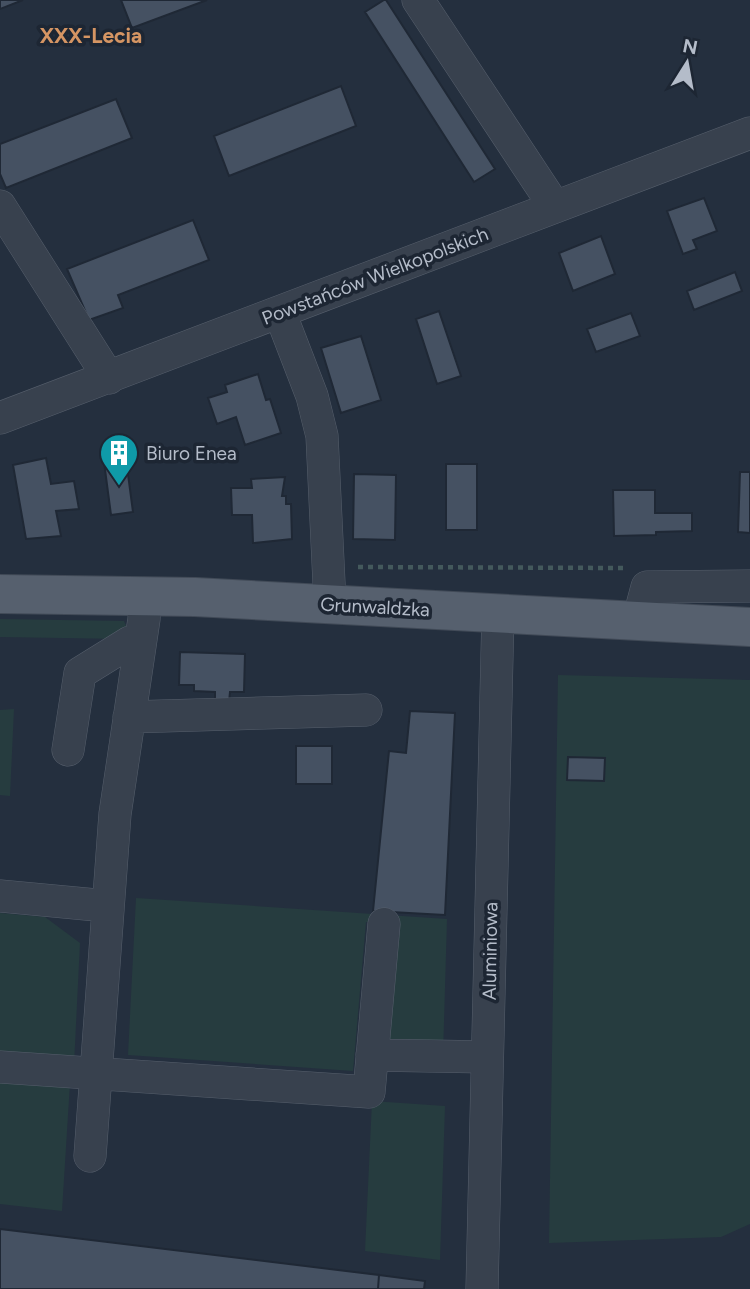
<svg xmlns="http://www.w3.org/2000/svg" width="750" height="1289" viewBox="0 0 750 1289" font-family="Figtree,sans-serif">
<rect width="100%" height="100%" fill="#242f3e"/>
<path fill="#263c3f" d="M 0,619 L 124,621 L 130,635 L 125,639 L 0,637 Z
M 558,675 L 750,680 L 750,1224 L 721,1237 L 549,1243 Z
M 14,709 L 10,796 L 0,795 L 0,710 Z
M 136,898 L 447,919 L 443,1056 L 381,1053 L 393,924 L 366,922 L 353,1071 L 128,1055 Z
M 0,913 L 45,917 L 80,943 L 74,1065 L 0,1055 Z
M 0,1076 L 70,1083 L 62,1211 L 0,1204 Z
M 372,1101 L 445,1106 L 440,1260 L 365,1251 Z"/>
<path fill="#455162" stroke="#1f2835" stroke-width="2" d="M 0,0 L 23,0 L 0,9 Z
M 121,0 L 207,0 L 132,28 Z
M 384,0 L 386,0 L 495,169 L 474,182 L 365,12 Z
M 341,86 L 356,126 L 229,176 L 214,136 Z
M 116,99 L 132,138 L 6,188 L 0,174 L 0,144 Z
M 704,198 L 717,231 L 693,240 L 697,249 L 683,254 L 667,211 Z
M 193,220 L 209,260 L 118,295 L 123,308 L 89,320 L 67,269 Z
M 601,236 L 615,274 L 573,291 L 559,253 Z
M 735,272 L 742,291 L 694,310 L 687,291 Z
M 439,311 L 461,376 L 437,384 L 416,319 Z
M 631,313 L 640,336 L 596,352 L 587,329 Z
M 361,336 L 381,400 L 341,413 L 321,348 Z
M 258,374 L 266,400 L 270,399 L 281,433 L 245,445 L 236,417 L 217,424 L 208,398 L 227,392 L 225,385 Z
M 46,458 L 51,484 L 74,481 L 79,509 L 56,511 L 61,536 L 26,539 L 13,465 Z
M 126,459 L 133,512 L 111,515 L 104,462 Z
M 446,464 L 477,464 L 477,530 L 446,530 Z
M 740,472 L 750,472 L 750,533 L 738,532 Z
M 354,474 L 396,475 L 395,540 L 353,539 Z
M 285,477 L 282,496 L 286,496 L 286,504 L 291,504 L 292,539 L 253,543 L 252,515 L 232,515 L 231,488 L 252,488 L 251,479 Z
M 613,490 L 655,490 L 655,513 L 692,513 L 692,531 L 656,532 L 656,535 L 614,536 Z
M 180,652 L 245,654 L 244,692 L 230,692 L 229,702 L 215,701 L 215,692 L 194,691 L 194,685 L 179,685 Z
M 410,711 L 455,713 L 445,915 L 373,911 L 389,751 L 406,753 Z
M 296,746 L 332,746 L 332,784 L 296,784 Z
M 568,757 L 605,758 L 604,781 L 567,780 Z
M 0,1229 L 379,1275 L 378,1289 L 0,1289 Z
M 379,1275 L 425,1281 L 424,1289 L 378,1289 Z"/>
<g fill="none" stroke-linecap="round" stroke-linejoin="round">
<defs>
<path id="minor" d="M 418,0 L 555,207
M 0,206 L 109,378
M 280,313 L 312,396 L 322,436 L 330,604
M 0,418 L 750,133
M 638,621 L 647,587 L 750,586
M 129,717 L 366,710
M 68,750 L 80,673 L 130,642 L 140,644
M 0,896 L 107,906
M 372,1055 L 487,1057
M 0,1067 L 369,1092 L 384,924
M 90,1156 L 115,814 L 144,619 L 145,596
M 482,1289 L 498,613"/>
<path id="major" d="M 0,594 L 195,597 L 750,627"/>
</defs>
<use href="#minor" stroke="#565f6c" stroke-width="33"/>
<use href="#major" stroke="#414a57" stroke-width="40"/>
<path stroke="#44595c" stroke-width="4.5" stroke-dasharray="5 5" stroke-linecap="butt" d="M 358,567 L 626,568"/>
<use href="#minor" stroke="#38414e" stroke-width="32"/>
<use href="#major" stroke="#56606e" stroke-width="38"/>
</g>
<defs>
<symbol id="building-pin" viewBox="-11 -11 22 30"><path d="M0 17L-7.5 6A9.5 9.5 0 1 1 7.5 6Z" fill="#0f9aa8" stroke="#1d2633"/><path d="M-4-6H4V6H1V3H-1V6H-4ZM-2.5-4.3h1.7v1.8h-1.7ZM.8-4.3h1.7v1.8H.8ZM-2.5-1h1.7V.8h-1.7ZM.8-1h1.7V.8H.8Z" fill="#fff"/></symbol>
</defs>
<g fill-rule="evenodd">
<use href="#building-pin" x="97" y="431" width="44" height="60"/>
</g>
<g text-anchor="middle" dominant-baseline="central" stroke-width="7" stroke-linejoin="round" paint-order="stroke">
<g font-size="19" fill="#b4bcc9" stroke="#1d2633">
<text transform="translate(375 276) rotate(-21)">Powstańców Wielkopolskich</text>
<text transform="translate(375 607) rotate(3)">Grunwaldzka</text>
<text transform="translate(490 951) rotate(-89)">Aluminiowa</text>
</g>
<g font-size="19" fill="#b4bcc9" stroke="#1d2633" text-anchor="start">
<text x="146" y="453">Biuro Enea</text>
</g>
<g font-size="21" font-weight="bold" fill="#d59563" stroke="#1d2633">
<text x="91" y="35">XXX-Lecia</text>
</g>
</g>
<g transform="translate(687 63) rotate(11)" stroke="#1d2633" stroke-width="5" paint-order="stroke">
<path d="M0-5L12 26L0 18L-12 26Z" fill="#b4bcc9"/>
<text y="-10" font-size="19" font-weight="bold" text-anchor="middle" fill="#b4bcc9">N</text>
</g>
</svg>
